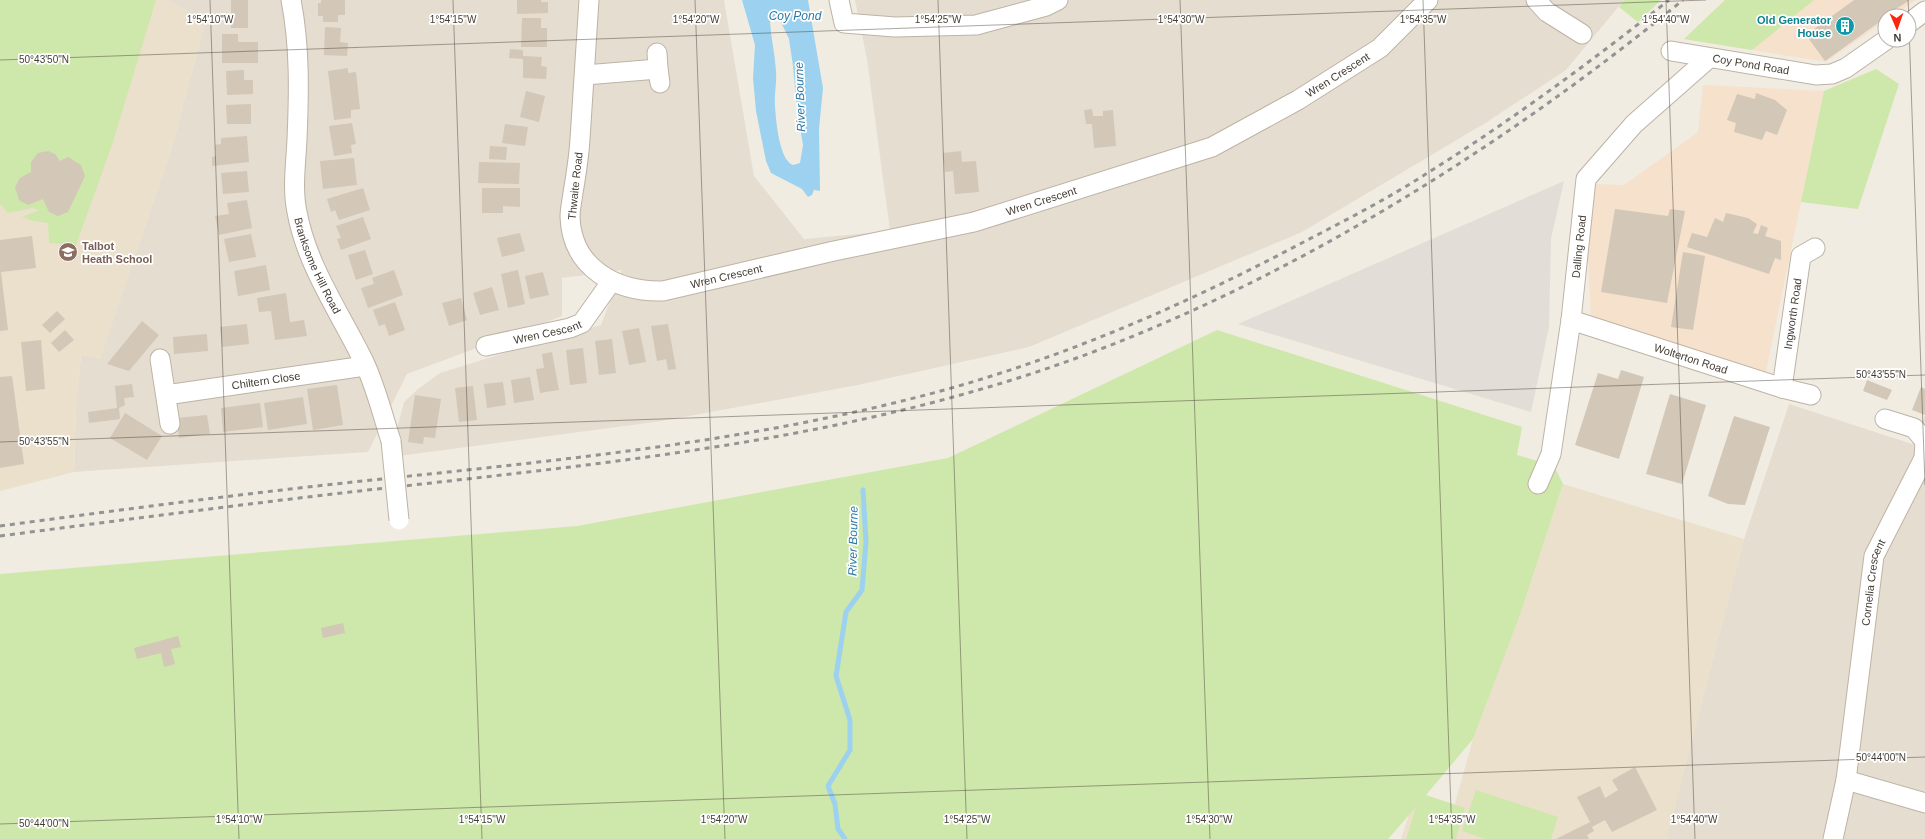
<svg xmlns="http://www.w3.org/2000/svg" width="1925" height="839" viewBox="0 0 1925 839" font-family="Arial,sans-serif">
<rect width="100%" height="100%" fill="#f1ece2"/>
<path fill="#e5ddd0" d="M 167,0 L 724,0 L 754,176 L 804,239 L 890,231 L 867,59 L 855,0 L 1624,0 L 1566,70 L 1487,122 L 1302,232 L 1029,347 L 858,385 L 662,421 L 399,456 L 398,425 L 404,402 L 418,389 L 440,373 L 520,348 L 601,325 L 622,270 L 562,278 L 562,316 L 407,374 L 368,452 L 74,472 L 76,408 L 81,355 L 100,358 L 171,150 L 205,22 Z
M 1789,404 L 1912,444 L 1925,416 L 1925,839 L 1666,839 L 1744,539 Z"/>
<path fill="#f5e1cc" d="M 1725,0 L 1916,0 L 1893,16 L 1885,16 L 1885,21 L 1826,62 L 1684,39 Z
M 1703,85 L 1824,91 L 1765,376 L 1591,318 L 1588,257 L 1595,184 L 1624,185 L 1698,132 Z"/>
<path fill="#e3ddd7" d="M 1564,181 L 1551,239 L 1549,327 L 1531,412 L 1238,324 Z"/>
<path fill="#ebe0cb" d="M 0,0 L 167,0 L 205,22 L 171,150 L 100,358 L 81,355 L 76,408 L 74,472 L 0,491 Z
M 1563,484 L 1744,539 L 1666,839 L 1401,839 L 1415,796 L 1454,807 L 1473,739 L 1520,615 Z"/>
<path fill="#cee7aa" d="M 0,0 L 156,0 L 111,148 L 76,245 L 49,243 L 48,223 L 33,221 L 22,217 L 40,210 L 32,208 L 8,213 L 0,204 Z
M 1624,0 L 1661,0 L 1638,22 L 1619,7 Z
M 1725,0 L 1814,0 L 1752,50 L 1684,39 Z
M 1876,69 L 1899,84 L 1858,209 L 1801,202 L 1824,91 Z
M 1217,330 L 1522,427 L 1517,455 L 1554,466 L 1563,484 L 1520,615 L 1473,739 L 1426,795 L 1465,808 L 1456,839 L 1406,839 L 1416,807 L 1388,839 L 0,839 L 0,574 L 577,526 L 948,458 Z
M 1476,790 L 1558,817 L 1551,839 L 1485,839 L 1462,831 Z"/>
<path fill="#9cd2f0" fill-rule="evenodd" d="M 742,0 L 808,0 L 823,88 L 819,129 L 820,191 L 814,190 L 812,195 L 808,197 L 802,189 L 771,173 L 766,161 L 756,111 L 753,78 L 755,45 ZM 775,18 L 780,20 L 789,39 L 793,66 L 797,110 L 803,145 L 800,163 L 793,165 C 779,160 776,120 775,106 C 774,94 777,83 776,71 C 775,55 771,38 770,22 Z"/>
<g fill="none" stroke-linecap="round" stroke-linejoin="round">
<path stroke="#9cd2f0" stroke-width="5" d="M 845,839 L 838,829 L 835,804 L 828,786 L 850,750 L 850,720 L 836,676 L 846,612 L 862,590 L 866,542 L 863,490"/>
</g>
<path fill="#d3c7b7" d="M 231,0 L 248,0 L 248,28 L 231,28 Z
M 321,0 L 345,0 L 345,15 L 338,15 L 338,22 L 323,22 L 323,16 L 318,16 L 318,3 L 321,3 Z
M 517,0 L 541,0 L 541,2 L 548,2 L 548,13 L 517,14 Z
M 1854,0 L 1910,0 L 1885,16 L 1885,18 L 1825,61 L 1806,35 Z
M 522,18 L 541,18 L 541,28 L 547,28 L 547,47 L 521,47 Z
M 325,27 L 341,28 L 340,42 L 348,43 L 347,56 L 324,55 Z
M 222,34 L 238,34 L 238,42 L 258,42 L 258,63 L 222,63 Z
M 510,49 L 523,50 L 523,56 L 542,57 L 541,66 L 547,67 L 546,79 L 523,78 L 523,59 L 509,58 Z
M 348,68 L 348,73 L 356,72 L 360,109 L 351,110 L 351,118 L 334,120 L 328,71 Z
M 244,70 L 244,80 L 253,80 L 253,94 L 227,95 L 226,71 Z
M 526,91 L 545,96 L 539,122 L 520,117 Z
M 1756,93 L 1775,100 L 1787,110 L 1777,135 L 1766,131 L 1762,140 L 1734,132 L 1736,123 L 1727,120 L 1737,94 L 1755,99 Z
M 251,104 L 251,124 L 227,124 L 226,105 Z
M 1092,109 L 1093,116 L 1103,116 L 1103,111 L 1113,110 L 1116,146 L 1094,148 L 1092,124 L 1086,124 L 1084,110 Z
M 352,123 L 356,144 L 351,145 L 352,153 L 334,156 L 329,126 Z
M 505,124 L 528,127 L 525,146 L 502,143 Z
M 247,136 L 249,162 L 212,166 L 212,157 L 216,156 L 215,145 L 221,144 L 221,138 Z
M 490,146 L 507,147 L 506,160 L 489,159 Z
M 48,151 L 55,154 L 60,161 L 68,157 L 81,165 L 85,176 L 68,212 L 58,216 L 49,212 L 43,199 L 28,205 L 19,200 L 15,187 L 20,178 L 31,172 L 31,162 L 38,153 Z
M 961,151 L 962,162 L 976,161 L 979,192 L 955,194 L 953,171 L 945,172 L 943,153 Z
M 354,158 L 357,185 L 323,189 L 320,161 Z
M 479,162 L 520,163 L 519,184 L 478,183 Z
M 247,171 L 249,192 L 223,194 L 221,173 Z
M 363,188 L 370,210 L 339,220 L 335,210 L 331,212 L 327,199 Z
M 482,188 L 520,188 L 520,207 L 503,206 L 503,213 L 482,213 Z
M 247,200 L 252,228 L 219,235 L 215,216 L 229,214 L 227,203 Z
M 1615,209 L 1668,216 L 1670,209 L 1685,211 L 1667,303 L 1601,292 Z
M 1726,213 L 1748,218 L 1757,224 L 1753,233 L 1758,234 L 1761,225 L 1768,228 L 1765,236 L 1781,241 L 1781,260 L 1775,258 L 1769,274 L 1687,247 L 1692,233 L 1707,237 L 1715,218 L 1723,222 Z
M 363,217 L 371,239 L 341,250 L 337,239 L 341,238 L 336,226 Z
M 520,233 L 525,251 L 502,257 L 497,238 Z
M 251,234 L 256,257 L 229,262 L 224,239 Z
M 32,236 L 36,268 L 1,272 L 8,330 L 0,331 L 0,240 Z
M 365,250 L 373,274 L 356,280 L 348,255 Z
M 1683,252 L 1705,256 L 1693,330 L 1671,327 Z
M 266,265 L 270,290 L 238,296 L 234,271 Z
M 394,270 L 403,295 L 368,308 L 361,288 L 374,284 L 372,278 Z
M 518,270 L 525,304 L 508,308 L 501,274 Z
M 543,272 L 549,295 L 530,299 L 525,276 Z
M 492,287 L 499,310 L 480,315 L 473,293 Z
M 286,293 L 290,322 L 304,320 L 307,336 L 275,340 L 271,311 L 259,312 L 257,298 Z
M 461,298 L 467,320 L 449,326 L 442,303 Z
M 395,302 L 405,330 L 389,336 L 385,324 L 379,326 L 373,310 Z
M 57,311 L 65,319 L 50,333 L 42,325 Z
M 142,321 L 159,335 L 129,371 L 107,364 Z
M 247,324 L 249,344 L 222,347 L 220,327 Z
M 668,324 L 676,369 L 668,370 L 666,359 L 657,361 L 651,326 Z
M 639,328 L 646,362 L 629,365 L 622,331 Z
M 65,330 L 74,340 L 59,352 L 51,343 Z
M 207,334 L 208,351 L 174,354 L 173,337 Z
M 612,339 L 616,373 L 599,375 L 595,341 Z
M 41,340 L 45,389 L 26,391 L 21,342 Z
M 583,348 L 587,383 L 570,385 L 566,350 Z
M 552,352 L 559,390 L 540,393 L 536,369 L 544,368 L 542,354 Z
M 1621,370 L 1644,377 L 1619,459 L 1575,445 L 1598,373 L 1618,379 Z
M 12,376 L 24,464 L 0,468 L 0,377 Z
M 530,377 L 534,400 L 514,403 L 511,380 Z
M 1867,380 L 1892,390 L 1887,400 L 1863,391 Z
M 503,382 L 506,405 L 487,408 L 484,384 Z
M 132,384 L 134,397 L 124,398 L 125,405 L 119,408 L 120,419 L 89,423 L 88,412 L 117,408 L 115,386 Z
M 337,385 L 343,425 L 313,430 L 307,389 Z
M 473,386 L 477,420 L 459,422 L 455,388 Z
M 1921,387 L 1925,389 L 1925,415 L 1912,410 Z
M 1670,394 L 1706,405 L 1682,484 L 1646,474 Z
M 415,395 L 441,399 L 435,438 L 424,437 L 423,444 L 408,442 Z
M 303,397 L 307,424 L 268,430 L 264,403 Z
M 260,403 L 263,427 L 223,432 L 221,408 Z
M 125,413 L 162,436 L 147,460 L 110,438 Z
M 207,415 L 210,434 L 179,438 L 177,418 Z
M 1734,416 L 1770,427 L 1745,505 L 1728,504 L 1708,496 Z
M 343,623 L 345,633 L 323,638 L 321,628 Z
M 178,636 L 181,647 L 171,649 L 175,664 L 164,667 L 161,653 L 137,659 L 134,648 Z
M 1635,767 L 1657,810 L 1612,832 L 1605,820 L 1592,827 L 1594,831 L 1587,835 L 1589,839 L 1556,839 L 1590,822 L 1577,797 L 1600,786 L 1605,798 L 1618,790 L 1612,780 Z"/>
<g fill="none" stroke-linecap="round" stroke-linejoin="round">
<defs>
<g id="minor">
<path id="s1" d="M 291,0 C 300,46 299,93 297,139 C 296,163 292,188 297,212 C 307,267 341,314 365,364 C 376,388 383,416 391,441"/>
<path id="s2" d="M 589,0 C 586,46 583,93 580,139 C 579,157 576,175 573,193 C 572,201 570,209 570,217 C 572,269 617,292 663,291 L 834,251 L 974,222 L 1212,147 L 1298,100 L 1380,48 L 1428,0"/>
<path d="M 839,0 L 844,23 L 895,27 L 976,25 L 1046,6 L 1058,0"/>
<path d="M 1536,0 L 1547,12 L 1582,34"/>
<path d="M 1909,23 L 1925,11"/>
<path id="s3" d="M 1671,51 L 1816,75 L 1832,74 L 1846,68 L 1886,40"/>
<path d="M 657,53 L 658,69"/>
<path d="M 585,75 L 658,69 L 660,83"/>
<path id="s4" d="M 1571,320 L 1782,388 L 1811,395"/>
<path id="s5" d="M 486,346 L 570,328 L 582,323 L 611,282"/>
<path d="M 160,359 L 170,424"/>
<path id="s6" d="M 1782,388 L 1801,256 L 1815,248"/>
<path id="s7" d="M 166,395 L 365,366"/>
<path id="s8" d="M 1538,484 L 1551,454 L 1571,320 L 1586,179 L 1634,124 L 1709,58"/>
<path d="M 1846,780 L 1925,803"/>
<path id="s9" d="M 1833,839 L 1846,780 L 1874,556 L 1924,458 L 1925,441 L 1914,428 L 1885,419"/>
</g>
</defs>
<use href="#minor" stroke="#bdb3a5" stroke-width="21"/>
<use href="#minor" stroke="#fff" stroke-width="19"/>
<path stroke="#939393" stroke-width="3" stroke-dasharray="5 5" stroke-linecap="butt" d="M 0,526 C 127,509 255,492 382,479 C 572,459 763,440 948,389 C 1069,355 1184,305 1296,246 C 1340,223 1386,200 1429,172 C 1512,120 1592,61 1669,0
M 0,536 C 138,518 275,500 413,485 C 610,463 800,443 992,386 C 1239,313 1484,163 1683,0"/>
<defs>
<path id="minor-bridge" d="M 391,441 L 399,520"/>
</defs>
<use href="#minor-bridge" stroke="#bdb3a5" stroke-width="21" stroke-linecap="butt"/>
<use href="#minor-bridge" stroke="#fff" stroke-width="19"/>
</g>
<path fill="none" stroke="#433c33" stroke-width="1" stroke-opacity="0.45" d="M 210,0 L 239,839M 453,0 L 482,839M 695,0 L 725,839M 938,0 L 967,839M 1180,0 L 1210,839M 1423,0 L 1452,839M 1666,0 L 1695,839M 1908,0 L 1909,16M 1909,27 L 1925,485M 0,60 L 1706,0M 0,442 L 1925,375M 0,824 L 1925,757"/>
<defs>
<symbol id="building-disc" viewBox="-11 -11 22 22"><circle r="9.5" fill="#0f9aa8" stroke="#fff"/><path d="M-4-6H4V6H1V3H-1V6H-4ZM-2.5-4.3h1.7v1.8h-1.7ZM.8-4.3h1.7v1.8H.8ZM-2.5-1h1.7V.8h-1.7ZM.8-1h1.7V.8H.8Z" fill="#fff"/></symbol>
<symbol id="school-disc" viewBox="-11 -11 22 22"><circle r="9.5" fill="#8d6e63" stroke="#fff"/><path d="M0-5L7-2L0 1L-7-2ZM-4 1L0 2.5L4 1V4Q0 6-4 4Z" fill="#fff"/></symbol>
</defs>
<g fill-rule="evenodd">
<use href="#building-disc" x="1834" y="15" width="22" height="22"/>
<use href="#school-disc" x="57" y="241" width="22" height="22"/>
</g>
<g text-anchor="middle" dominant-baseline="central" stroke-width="3.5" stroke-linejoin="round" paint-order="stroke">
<g font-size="11" font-weight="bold" fill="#0d838f" stroke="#fff" text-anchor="end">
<text x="1831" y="20">Old Generator<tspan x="1831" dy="13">House</tspan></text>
</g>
<g font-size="11" fill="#433c33" stroke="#fff">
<text stroke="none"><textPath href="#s3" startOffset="81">Coy Pond Road</textPath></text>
<text stroke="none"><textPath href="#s2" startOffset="1064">Wren Crescent</textPath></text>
<text transform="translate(575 186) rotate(-84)">Thwaite Road</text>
<text stroke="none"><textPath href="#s2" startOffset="740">Wren Crescent</textPath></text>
<text stroke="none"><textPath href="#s8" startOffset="242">Dalling Road</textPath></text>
<text stroke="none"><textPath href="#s1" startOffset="270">Branksome Hill Road</textPath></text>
<text stroke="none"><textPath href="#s2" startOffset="416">Wren Crescent</textPath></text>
<text stroke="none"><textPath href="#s6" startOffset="75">Ingworth Road</textPath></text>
<text stroke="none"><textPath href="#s5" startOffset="63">Wren Cescent</textPath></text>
<text stroke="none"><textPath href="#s4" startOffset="126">Wolterton Road</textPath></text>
<text stroke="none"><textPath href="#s7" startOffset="101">Chiltern Close</textPath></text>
<text stroke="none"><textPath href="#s9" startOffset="260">Cornelia Crescent</textPath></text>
</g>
<g font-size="11" font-weight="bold" fill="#785e54" stroke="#fff" text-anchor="start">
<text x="82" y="246">Talbot<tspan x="82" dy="13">Heath School</tspan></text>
</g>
<g font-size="12" font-style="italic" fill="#2b79a6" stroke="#fff">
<text x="795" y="16">Coy Pond</text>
<text transform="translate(800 97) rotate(-92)">River Bourne</text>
<text transform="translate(853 541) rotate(-89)">River Bourne</text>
</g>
</g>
<g font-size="10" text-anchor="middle" fill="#433c33" stroke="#fff" stroke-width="3.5" stroke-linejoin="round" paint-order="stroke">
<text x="210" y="23">1°54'10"W</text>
<text x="453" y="23">1°54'15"W</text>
<text x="696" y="23">1°54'20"W</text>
<text x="938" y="23">1°54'25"W</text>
<text x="1181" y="23">1°54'30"W</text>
<text x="1423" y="23">1°54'35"W</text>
<text x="1666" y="23">1°54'40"W</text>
<text x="44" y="63">50°43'50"N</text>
<text x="1881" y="378">50°43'55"N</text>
<text x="44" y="445">50°43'55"N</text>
<text x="1881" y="761">50°44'00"N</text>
<text x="239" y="823">1°54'10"W</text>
<text x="482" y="823">1°54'15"W</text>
<text x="724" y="823">1°54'20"W</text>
<text x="967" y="823">1°54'25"W</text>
<text x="1209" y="823">1°54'30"W</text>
<text x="1452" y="823">1°54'35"W</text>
<text x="1694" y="823">1°54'40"W</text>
<text x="44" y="827">50°44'00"N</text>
</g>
<g transform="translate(1897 28) rotate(178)"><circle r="19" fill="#ffffff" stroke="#b4b1ad"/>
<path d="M0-3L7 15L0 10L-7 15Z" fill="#fc260e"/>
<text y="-6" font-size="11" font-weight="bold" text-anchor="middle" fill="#433c33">N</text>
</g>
</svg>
